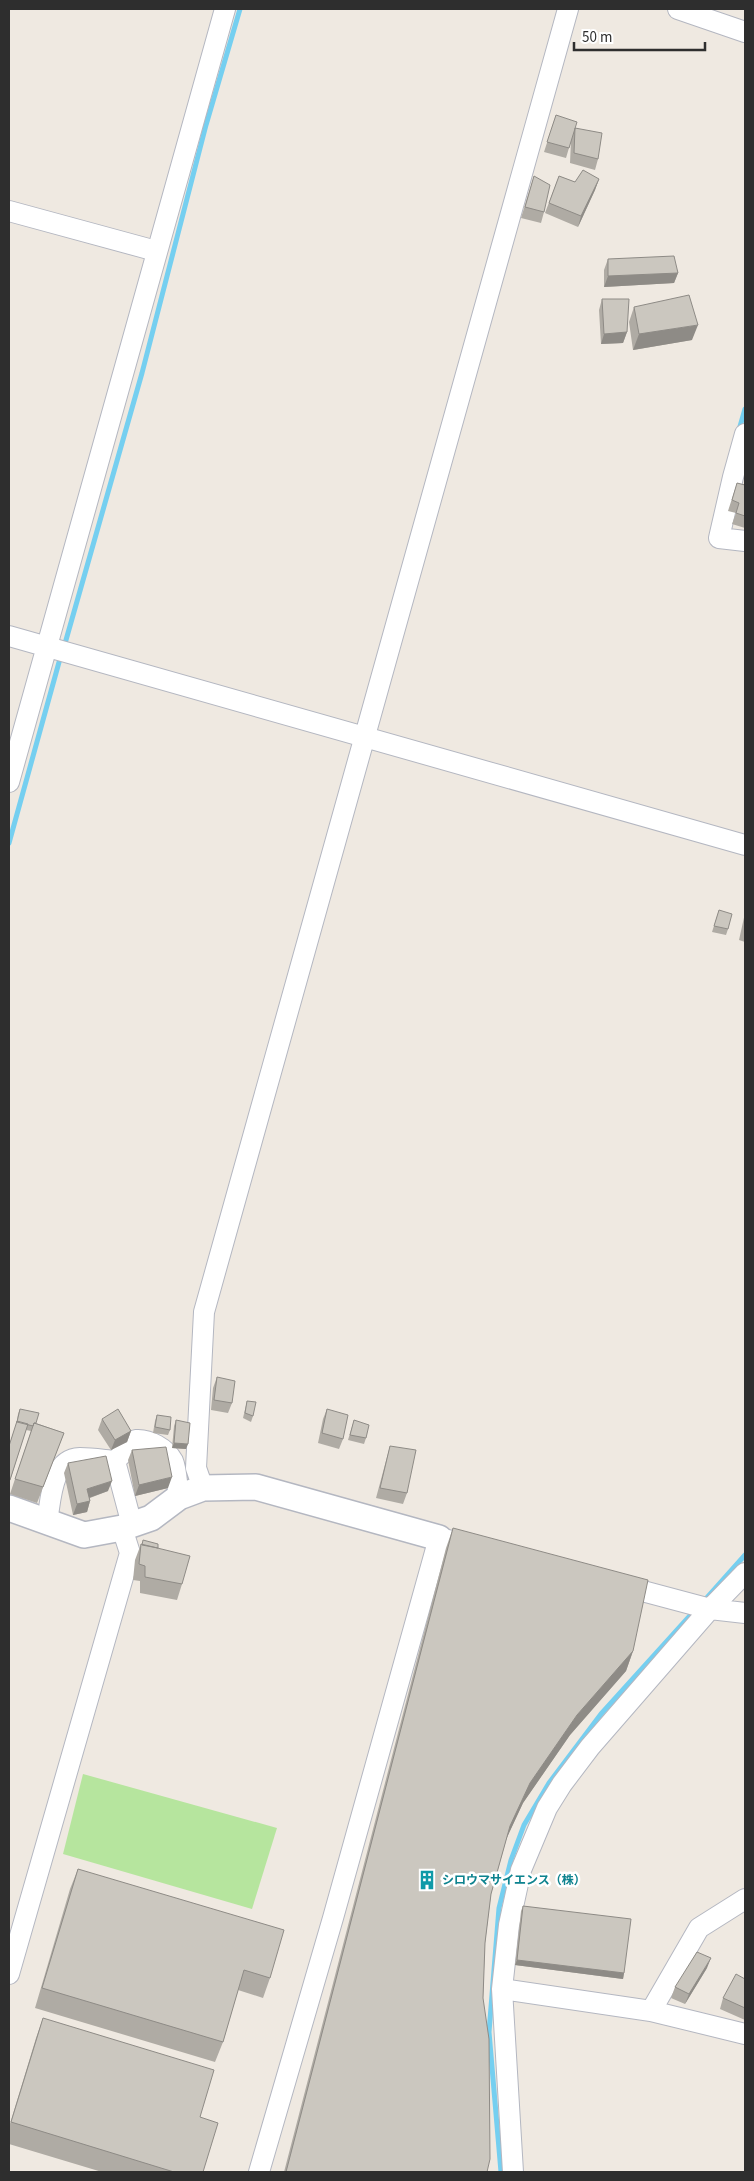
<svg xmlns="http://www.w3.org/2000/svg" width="754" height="2181" viewBox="0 0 754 2181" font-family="'Source Sans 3','Noto Sans JP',sans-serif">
<rect width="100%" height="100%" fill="#efe9e1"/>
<path fill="#b6e59e" d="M 83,1774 L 277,1828 L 252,1909 L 63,1854 Z"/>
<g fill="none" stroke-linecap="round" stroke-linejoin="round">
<path stroke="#75cff0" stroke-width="5" d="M 739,430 L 745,409
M 64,647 L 142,373 L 206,125 L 240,9
M 9,843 L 61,655
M 704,1601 L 745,1555
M 501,2172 L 489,2032 L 499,1908 L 511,1860 L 524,1825 L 549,1783 L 601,1714 L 696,1609"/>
<defs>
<path id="minor" d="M 678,9 L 745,32
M 9,211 L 156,251
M 745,434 L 733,477 L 719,538 L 745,541
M 9,636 L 745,845
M 9,782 L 225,9
M 115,1461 L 136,1440 C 149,1439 166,1448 173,1461 C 177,1470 177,1487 179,1497
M 203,1488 L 196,1468 L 204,1312 L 568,9
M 47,1522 C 51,1500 51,1459 80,1458 C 92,1458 104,1460 115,1461 L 132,1525
M 620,1585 L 710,1609 L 745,1613
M 9,1974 L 130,1553 L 122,1528
M 502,1989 L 651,2011 L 745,2034
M 651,2011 L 699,1928 L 745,1899
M 259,2172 L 333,1918 L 439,1538 L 452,1541
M 513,2172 L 502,1989 L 509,1925 L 521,1870 L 547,1808 L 562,1784 L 590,1747 L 710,1609 L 745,1573"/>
<path id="tertiary" d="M 9,1508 L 84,1535 L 122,1528 L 151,1518 L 179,1497 L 203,1488 L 256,1487 L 439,1538"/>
</defs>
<use href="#minor" stroke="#b4b7c1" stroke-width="22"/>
<use href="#tertiary" stroke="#b4b7c1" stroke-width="28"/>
<use href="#minor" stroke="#fff" stroke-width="20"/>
<use href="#tertiary" stroke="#fff" stroke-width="25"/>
</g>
<path fill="#afaba4" d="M 556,115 L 575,129 L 598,159 L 595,170 L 570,163 L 571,141 L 566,158 L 544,152 Z
M 534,176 L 544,212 L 541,223 L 521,218 Z
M 559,176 L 575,182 L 599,179 L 595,190 L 578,227 L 545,213 Z
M 608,259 L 678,273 L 674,283 L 604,287 L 604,270 Z
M 602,299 L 627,332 L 623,343 L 601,344 L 599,310 Z
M 634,307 L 692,340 L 633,350 L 629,322 Z
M 737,483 L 745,485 L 745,528 L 732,524 L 736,513 L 728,511 Z
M 719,910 L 728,929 L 726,935 L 712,932 Z
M 745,913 L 745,942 L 739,940 Z
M 217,1377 L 232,1403 L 228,1413 L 211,1410 L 213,1388 Z
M 247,1401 L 253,1416 L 251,1422 L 243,1418 Z
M 20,1409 L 36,1423 L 64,1433 L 37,1503 L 10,1494 L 31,1431 L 26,1430 L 9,1484 L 9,1445 L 16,1426 L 18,1414 Z
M 327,1409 L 343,1439 L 339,1449 L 318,1443 L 323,1419 Z
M 157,1415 L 170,1430 L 168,1435 L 153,1433 L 155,1421 Z
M 102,1419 L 131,1431 L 127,1442 L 111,1450 L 98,1430 Z
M 176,1420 L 186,1449 L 172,1448 L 174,1426 Z
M 354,1420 L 366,1438 L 364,1444 L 348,1440 Z
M 390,1446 L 407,1493 L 403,1504 L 376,1498 L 387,1457 Z
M 132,1450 L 168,1488 L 135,1496 L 128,1460 Z
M 68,1463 L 108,1491 L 90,1498 L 90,1501 L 87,1512 L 73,1515 L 64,1473 Z
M 453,1528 L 633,1651 L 626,1671 L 570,1735 L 523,1803 L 507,1837 L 491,1894 L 485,1943 L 483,1998 L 487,2172 L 284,2172 L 446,1548 Z
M 141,1544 L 158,1548 L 182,1584 L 177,1600 L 140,1593 L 140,1581 L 133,1580 L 135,1560 Z
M 78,1869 L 270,1978 L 263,1998 L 238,1990 L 223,2042 L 215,2062 L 35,2008 L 70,1889 Z
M 523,1906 L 624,1973 L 623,1979 L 515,1965 L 521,1911 Z
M 707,1968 L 685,2004 L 671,1998 L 675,1987 Z
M 745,1979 L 745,2020 L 720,2009 L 723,1998 Z
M 43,2018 L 200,2117 L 203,2172 L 102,2172 L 9,2144 L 9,2127 L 36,2038 Z"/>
<path fill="#8e8b86" d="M 599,179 L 595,190 L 578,227 L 581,216 Z
M 678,273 L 674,283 L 604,287 L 608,276 Z
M 698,325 L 692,340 L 633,350 L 639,334 Z
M 627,332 L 623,343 L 601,344 L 604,334 Z
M 131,1431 L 127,1442 L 111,1450 L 115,1440 Z
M 174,1443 L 188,1444 L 186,1449 L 172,1448 Z
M 172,1477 L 168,1488 L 135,1496 L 139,1485 Z
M 112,1481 L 108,1491 L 83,1500 L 87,1489 Z
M 90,1501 L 87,1512 L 73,1515 L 77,1504 Z
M 633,1651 L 626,1671 L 570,1735 L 523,1803 L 503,1846 L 510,1826 L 530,1783 L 577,1715 Z
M 711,1958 L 707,1968 L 685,2004 L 689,1994 Z
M 517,1960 L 624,1973 L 623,1979 L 515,1965 Z"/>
<path fill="#cbc7bf" stroke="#8e8b86" d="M 556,115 L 577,122 L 569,148 L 547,142 Z
M 575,128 L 602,133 L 598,159 L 574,153 Z
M 583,170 L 599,179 L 581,216 L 549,203 L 559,176 L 575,182 Z
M 534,176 L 550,185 L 544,212 L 525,207 Z
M 674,256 L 678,273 L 608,276 L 608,259 Z
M 689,295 L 698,325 L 639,334 L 634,307 Z
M 602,299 L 629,299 L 627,332 L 604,334 Z
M 737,483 L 745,485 L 745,516 L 736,513 L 739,503 L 732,500 Z
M 719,910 L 732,914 L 728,929 L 714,926 Z
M 217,1377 L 235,1381 L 232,1403 L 214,1400 Z
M 247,1401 L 256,1402 L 253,1416 L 245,1413 Z
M 20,1409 L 39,1413 L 36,1423 L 34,1423 L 33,1426 L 17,1422 Z
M 118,1409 L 131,1431 L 115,1440 L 102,1419 Z
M 327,1409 L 348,1415 L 343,1439 L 322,1433 Z
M 157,1415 L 171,1417 L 170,1430 L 155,1427 Z
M 176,1420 L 190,1423 L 188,1444 L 174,1443 Z
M 354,1420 L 369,1425 L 366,1438 L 350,1435 Z
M 17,1421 L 28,1424 L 10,1480 L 9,1480 L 9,1446 Z
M 34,1423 L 64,1433 L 43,1487 L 15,1479 Z
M 390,1446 L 416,1450 L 407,1493 L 380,1488 Z
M 166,1447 L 172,1477 L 139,1485 L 132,1450 Z
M 106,1456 L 112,1481 L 87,1489 L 90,1501 L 77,1504 L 68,1463 Z
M 453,1528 L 648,1580 L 633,1651 L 577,1715 L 530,1783 L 510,1826 L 491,1894 L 485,1943 L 483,1998 L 489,2039 L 490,2159 L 487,2172 L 286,2172 Z
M 143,1540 L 158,1544 L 158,1548 L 142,1545 Z
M 141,1544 L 190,1556 L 182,1584 L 145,1577 L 145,1566 L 139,1564 Z
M 78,1869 L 284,1930 L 270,1978 L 244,1970 L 223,2042 L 42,1988 Z
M 523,1906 L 631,1919 L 624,1973 L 517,1960 Z
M 697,1952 L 711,1958 L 689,1994 L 675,1987 Z
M 736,1974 L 745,1979 L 745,2008 L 723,1998 Z
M 43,2018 L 214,2070 L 200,2117 L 218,2123 L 203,2172 L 174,2172 L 11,2122 Z"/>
<defs>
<symbol id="building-bare" viewBox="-9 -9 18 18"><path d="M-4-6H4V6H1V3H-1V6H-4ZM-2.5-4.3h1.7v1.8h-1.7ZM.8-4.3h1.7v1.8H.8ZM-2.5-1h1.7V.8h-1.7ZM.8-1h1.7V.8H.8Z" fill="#0f9aa8" stroke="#fff" stroke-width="2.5" paint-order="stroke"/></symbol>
</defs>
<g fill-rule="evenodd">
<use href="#building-bare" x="413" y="1866" width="28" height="28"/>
</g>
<g text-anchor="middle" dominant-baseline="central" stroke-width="5" stroke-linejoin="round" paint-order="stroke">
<g font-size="12" font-weight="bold" fill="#0d838f" stroke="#fff" text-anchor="start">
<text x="442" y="1880">シロウマサイエンス（株）</text>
</g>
</g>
<rect width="754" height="2181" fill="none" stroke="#2e2e2e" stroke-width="20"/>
<path d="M574 42v8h131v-8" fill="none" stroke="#2e2e2e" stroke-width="2.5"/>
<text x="582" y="42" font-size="15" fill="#2e2e2e" stroke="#ffffff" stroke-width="4" paint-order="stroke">50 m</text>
</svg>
